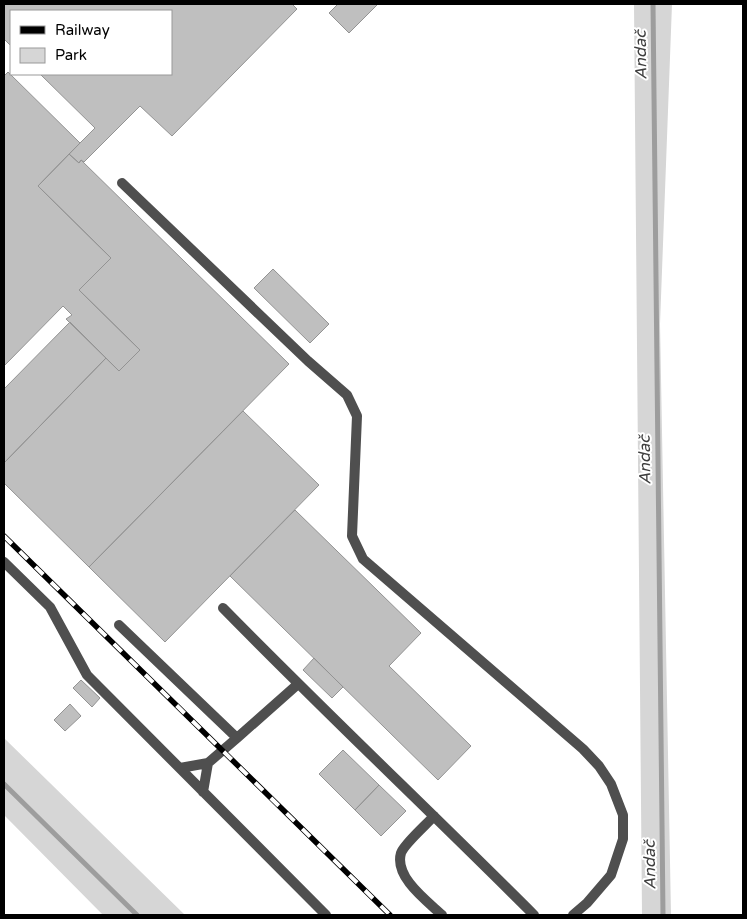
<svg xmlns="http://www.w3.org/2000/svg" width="747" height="919" viewBox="0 0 747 919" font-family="'Varela Round',sans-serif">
<rect width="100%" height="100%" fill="#fff"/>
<path fill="#d6d6d6" d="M 634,4 L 672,4 L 660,324 L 671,915 L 642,915 Z
M 4,738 L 185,915 L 103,915 L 4,815 Z"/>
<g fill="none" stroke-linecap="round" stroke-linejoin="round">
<path stroke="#9d9d9d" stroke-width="5" d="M 653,4 L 663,915
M 4,784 L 137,915"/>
</g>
<path fill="#bfbfbf" stroke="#939393" d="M 4,4 L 292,4 L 297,9 L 172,136 L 140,106 L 84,162 L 81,160 L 79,163 L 69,154 L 95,128 L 40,74 L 171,74 L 171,11 L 11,11 L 11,46 L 4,39 Z
M 338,4 L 378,4 L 349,33 L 329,13 Z
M 8,72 L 80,143 L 38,186 L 111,258 L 79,290 L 140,350 L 119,371 L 66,319 L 72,315 L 63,306 L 4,366 L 4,76 Z
M 69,154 L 79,163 L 81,160 L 289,364 L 89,567 L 4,483 L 4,463 L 106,358 L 119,371 L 140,350 L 79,290 L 111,258 L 38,186 Z
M 273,269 L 329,324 L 310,343 L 254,288 Z
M 70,322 L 106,358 L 5,462 L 4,461 L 4,389 Z
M 243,411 L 319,485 L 165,642 L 89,567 Z
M 295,510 L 421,633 L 389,666 L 471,746 L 438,780 L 230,576 Z
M 314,658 L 343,687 L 332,698 L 303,670 Z
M 81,680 L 100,698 L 92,707 L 73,688 Z
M 70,704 L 81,716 L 65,731 L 54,720 Z
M 343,750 L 379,785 L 355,810 L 319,774 Z
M 379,785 L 406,811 L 381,836 L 355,810 Z"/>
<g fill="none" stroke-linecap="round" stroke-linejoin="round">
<path stroke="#4f4f4f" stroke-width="10" d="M 122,183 L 308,361 L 347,395 L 357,416 L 352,536 L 363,559 L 583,749 L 599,766 L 611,784 L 623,815 L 623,839 L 611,875 L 587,903 L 573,915
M 4,562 L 50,607 L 87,675 L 326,915
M 223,608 C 325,712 431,812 534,915
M 119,625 L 237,738 L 208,763 L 180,768
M 237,738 L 298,684
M 203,792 L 208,763
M 434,816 C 427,824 404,844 401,853 C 394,877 427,901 442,915"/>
<defs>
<path id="rail" d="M 4,536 L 390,915"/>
</defs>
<use href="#rail" stroke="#000" stroke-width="5.5"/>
<use href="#rail" stroke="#fff" stroke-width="4" stroke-dasharray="11" stroke-linecap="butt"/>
</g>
<g text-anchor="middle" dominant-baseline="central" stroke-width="4" stroke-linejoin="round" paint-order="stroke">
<g font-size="16" font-style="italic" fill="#3e3e3e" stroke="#fff">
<text transform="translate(641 55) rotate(-91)">Andač</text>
<text transform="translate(645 460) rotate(-91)">Andač</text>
<text transform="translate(650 865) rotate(-91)">Andač</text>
</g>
</g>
<rect width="747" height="919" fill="none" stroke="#000000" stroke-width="10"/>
<rect x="10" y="10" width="162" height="65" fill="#ffffff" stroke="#999999"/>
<rect x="20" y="26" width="25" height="8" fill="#000000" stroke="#999999"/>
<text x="55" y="35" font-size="15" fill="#000000">Railway</text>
<rect x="20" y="48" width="25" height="15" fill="#d6d6d6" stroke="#999999"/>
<text x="55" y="60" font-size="15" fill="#000000">Park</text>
</svg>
